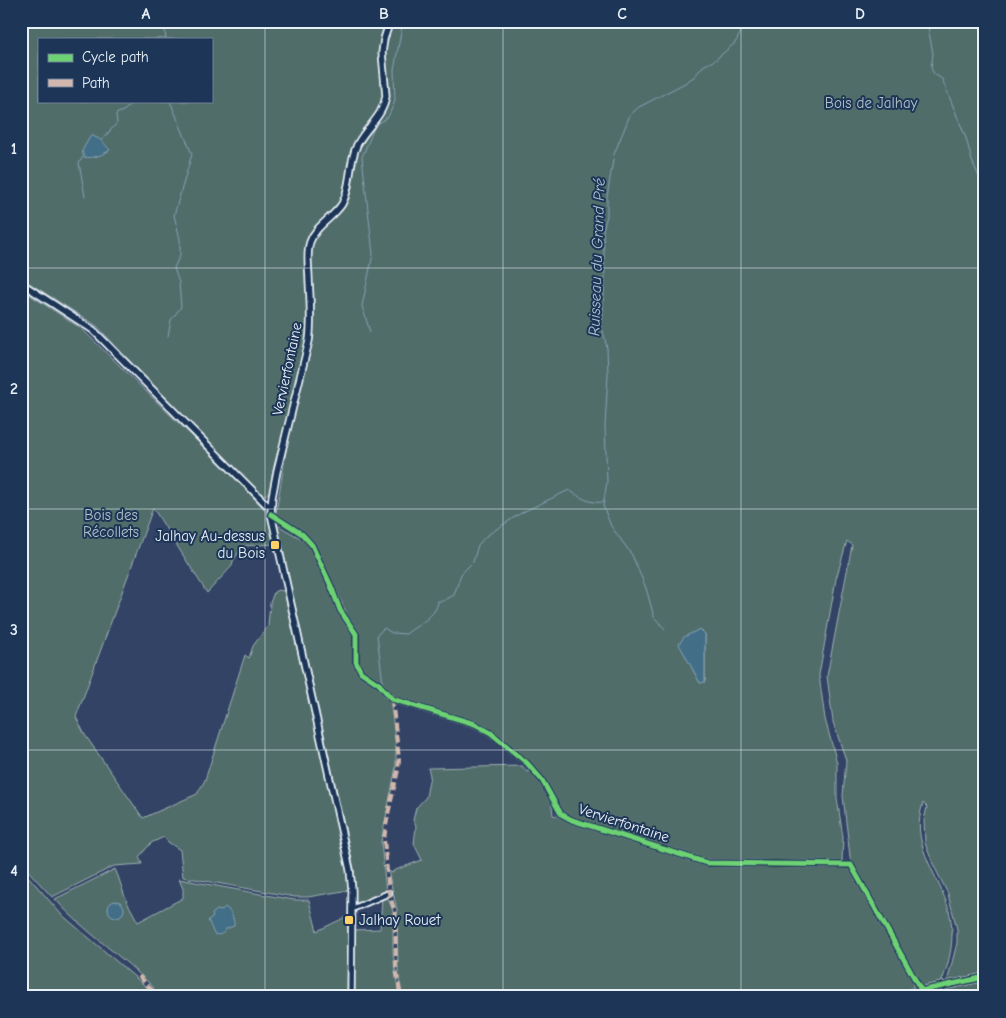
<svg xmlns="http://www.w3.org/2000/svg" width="1006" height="1018" viewBox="0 0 1006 1018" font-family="'Comic Neue',sans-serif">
<rect width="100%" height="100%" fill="#334365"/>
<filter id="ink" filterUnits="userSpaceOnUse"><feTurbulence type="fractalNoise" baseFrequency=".02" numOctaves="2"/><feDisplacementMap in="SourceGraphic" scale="10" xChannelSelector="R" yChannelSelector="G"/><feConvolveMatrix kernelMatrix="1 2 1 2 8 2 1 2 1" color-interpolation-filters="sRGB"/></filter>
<g filter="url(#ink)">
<path fill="#516d6b" stroke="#9cafb2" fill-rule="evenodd" d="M 21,21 L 985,21 L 985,973 L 947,982 L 957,943 L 957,929 L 948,894 L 933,864 L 925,843 L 924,820 L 927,807 L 923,803 C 910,843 935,869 947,904 C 956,931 952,957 941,983 L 920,986 L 869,894 L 856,867 L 851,865 L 843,796 L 846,760 L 833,722 L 827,676 L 852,545 L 847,541 L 836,579 L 819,675 L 825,719 L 837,763 L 837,798 L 843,837 L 842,862 L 741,862 L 705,859 L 571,818 L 562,812 L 548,785 L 526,760 L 484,727 L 396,698 L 396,703 L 391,704 L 396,748 L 396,767 L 381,842 L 386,892 L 358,905 L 356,902 L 354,868 L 277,525 L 307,542 L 317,558 L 350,625 L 346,612 L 316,546 L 280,523 L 276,513 L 300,365 L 270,490 L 266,495 L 261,494 L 149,382 L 97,326 L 21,278 ZM 39,39 L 211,39 L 211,101 L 39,101 ZM 705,634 L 705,681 L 700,683 L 692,668 Z
M 21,289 L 82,329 L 236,479 L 265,510 L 270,521 L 274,544 L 243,546 L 233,561 L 232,566 L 207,593 L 153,508 L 76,717 L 85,735 L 143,818 L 197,794 L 205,780 L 245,655 L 249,658 L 253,646 L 268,626 L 270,603 L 274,592 L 278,590 L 284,591 L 348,875 L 349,890 L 308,897 L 295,897 L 183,877 L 180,850 L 168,842 L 164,837 L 151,843 L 139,857 L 142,864 L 114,866 L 52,897 L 21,863 Z
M 522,766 L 527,772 L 531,770 C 542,783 552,797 553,815 L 707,864 L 848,867 L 914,982 L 912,989 L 876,997 L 402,997 L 398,973 L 397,910 L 388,871 L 393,873 L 393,871 L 422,860 L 414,844 L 416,826 L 413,820 L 416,808 L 426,797 L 430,775 L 428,768 Z
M 21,868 L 61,914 L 150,990 L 154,988 C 123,956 85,933 55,899 L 115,869 L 118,876 L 126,900 L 138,922 L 183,898 L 183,889 L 179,879 L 271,896 L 295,900 L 309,900 L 317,931 L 348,916 L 347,997 L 21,997 Z
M 387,896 L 393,911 L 393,952 L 399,997 L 354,997 L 354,930 L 380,929 L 382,898 Z
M 985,980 L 985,997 L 909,997 Z"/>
<path fill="#426e87" stroke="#84a2b4" d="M 91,135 L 101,140 L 110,150 C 102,155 93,159 84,157 L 82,151 Z
M 700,629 L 705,634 L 705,682 L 700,683 L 679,644 L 684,637 Z
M108 909a8 8 0 1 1 16 0a8 8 0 1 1-16 0Z
M 225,907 C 230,909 235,920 234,926 L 226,929 C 224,934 219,936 214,934 L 208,920 L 213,917 L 212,914 L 217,910 L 221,911 Z"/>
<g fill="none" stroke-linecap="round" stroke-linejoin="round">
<path stroke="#84a2b4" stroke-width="1" d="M 927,21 L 933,54 L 931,68 L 934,74 L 942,79 L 966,138 L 972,161 L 980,179 L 985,198
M 166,39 L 165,32 L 171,21
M 101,141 L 117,123 L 116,114 L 125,110 L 132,101
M 83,157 L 79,163 L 85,196
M 370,332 L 362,306 L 373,254 L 362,157 L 375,126 L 388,117 L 395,101 L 394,70 L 403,21
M 168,336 L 171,320 L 181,307 L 179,283 L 174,268 L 180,255 L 180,239 L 174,215 L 192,154 L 170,101
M 665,629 L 654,617 L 646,588 L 632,555 L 611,526 L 603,506 L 607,482 L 605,426 L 608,375 L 607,348 L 602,327 L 605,278 L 603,230 L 607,216 L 607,197 L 614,154 L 630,115 L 639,107 L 685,83 L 695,76 L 703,66 L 715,60 L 735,43 L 747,21
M 392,696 L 383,684 L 377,635 L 384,628 L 392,633 L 406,634 C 417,625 437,616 438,601 L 443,601 L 454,595 L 461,574 L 473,562 L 478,545 L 486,536 L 521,513 L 569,490 C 581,498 590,504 604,502"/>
<defs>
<path id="street" d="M 271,514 L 302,534 L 312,545 L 331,586 L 340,610 L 356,634 L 356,662 L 361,672 L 379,684 L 392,699 L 475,724 L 491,733 L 527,763 L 542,780 L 561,814 L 572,820 L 707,863 L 851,865 L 921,990
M 352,909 L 389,893"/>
<path id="secondary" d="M 21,283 L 93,330 L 267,505 L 271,506
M 351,997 L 352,891 L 350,870 L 271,514 L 272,497 L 277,471 L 309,341 C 312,321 310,300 309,280 C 309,268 306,253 310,242 C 315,226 333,218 342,204 C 352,186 348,164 357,145 C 366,127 383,117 386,96 L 382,53 L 384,39 L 390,21
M 892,997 L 985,977"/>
</defs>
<use href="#street" stroke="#e8f1f8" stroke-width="8"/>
<use href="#secondary" stroke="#e8f1f8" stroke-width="9"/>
<use href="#street" stroke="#1d3557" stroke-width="4.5"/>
<use href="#secondary" stroke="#1d3557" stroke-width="5.5"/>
<path stroke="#d1b7ad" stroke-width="4" stroke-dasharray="8 4" stroke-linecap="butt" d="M 392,699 L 399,759 L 398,770 L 388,814 L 384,839 L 389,893 L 395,912 L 396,969 L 401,997
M 139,976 L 158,997"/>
<defs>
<path id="cycleway" d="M 271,514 L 302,534 L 312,545 L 331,586 L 340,610 L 356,634 L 356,662 L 361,672 L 379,684 L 392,699 L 475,724 L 491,733 L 527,763 L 542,780 L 561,814 L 572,820 L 707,863 L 851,865 L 921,990
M 892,997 L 985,977"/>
</defs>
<use href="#cycleway" stroke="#1d3557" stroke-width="8"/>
<use href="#cycleway" stroke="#6cd273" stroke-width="5"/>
</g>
</g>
<path fill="none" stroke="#e8f1f8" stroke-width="1" stroke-opacity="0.55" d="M 265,21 L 265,997M 503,21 L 503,997M 741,21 L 741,997M 21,268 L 985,268M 21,509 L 985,509M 21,750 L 985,750"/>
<g fill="#ffd166" stroke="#1d3557" stroke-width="2">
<rect x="270" y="540" width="10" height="10" rx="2.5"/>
<rect x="344" y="915" width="10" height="10" rx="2.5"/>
</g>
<g text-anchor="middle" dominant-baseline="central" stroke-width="4" stroke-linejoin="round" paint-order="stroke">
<g font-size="15" fill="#b3c3c7" stroke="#1d3557">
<text x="871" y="103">Bois de Jalhay</text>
<text x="111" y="515">Bois des<tspan x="111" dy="17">Récollets</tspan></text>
</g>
<g font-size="15" fill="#e8f1f8" stroke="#1d3557">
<text transform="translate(287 369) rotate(-78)">Vervierfontaine</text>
<text transform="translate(624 823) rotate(18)">Vervierfontaine</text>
</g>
<g font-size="15" fill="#e8f1f8" stroke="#1d3557" text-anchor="end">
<text x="265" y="536">Jalhay Au-dessus<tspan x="265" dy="17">du Bois</tspan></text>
<text x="359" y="920" text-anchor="start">Jalhay Rouet</text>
</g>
<g font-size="16" font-style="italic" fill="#aec3d0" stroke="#1d3557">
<text transform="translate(597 257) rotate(-88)">Ruisseau du Grand Pré</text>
</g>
</g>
<rect width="1006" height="1018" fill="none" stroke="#1d3557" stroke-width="55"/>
<rect x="38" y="38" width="175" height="65" fill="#1d3557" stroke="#6e8097"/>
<rect x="48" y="54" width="25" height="8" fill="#6cd273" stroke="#6e8097"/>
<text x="82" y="62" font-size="15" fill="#e8f1f8">Cycle path</text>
<rect x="48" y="79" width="25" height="8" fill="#d1b7ad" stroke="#6e8097"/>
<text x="82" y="88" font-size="15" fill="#e8f1f8">Path</text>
<rect x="28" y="28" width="950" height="962" fill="none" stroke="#e8f1f8" stroke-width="2"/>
<g font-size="16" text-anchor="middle" font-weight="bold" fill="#e8f1f8">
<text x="146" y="19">A</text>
<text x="384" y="19">B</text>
<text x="622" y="19">C</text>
<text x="860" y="19">D</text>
<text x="14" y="154">1</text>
<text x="14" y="394">2</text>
<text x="14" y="635">3</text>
<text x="14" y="876">4</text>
</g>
</svg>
